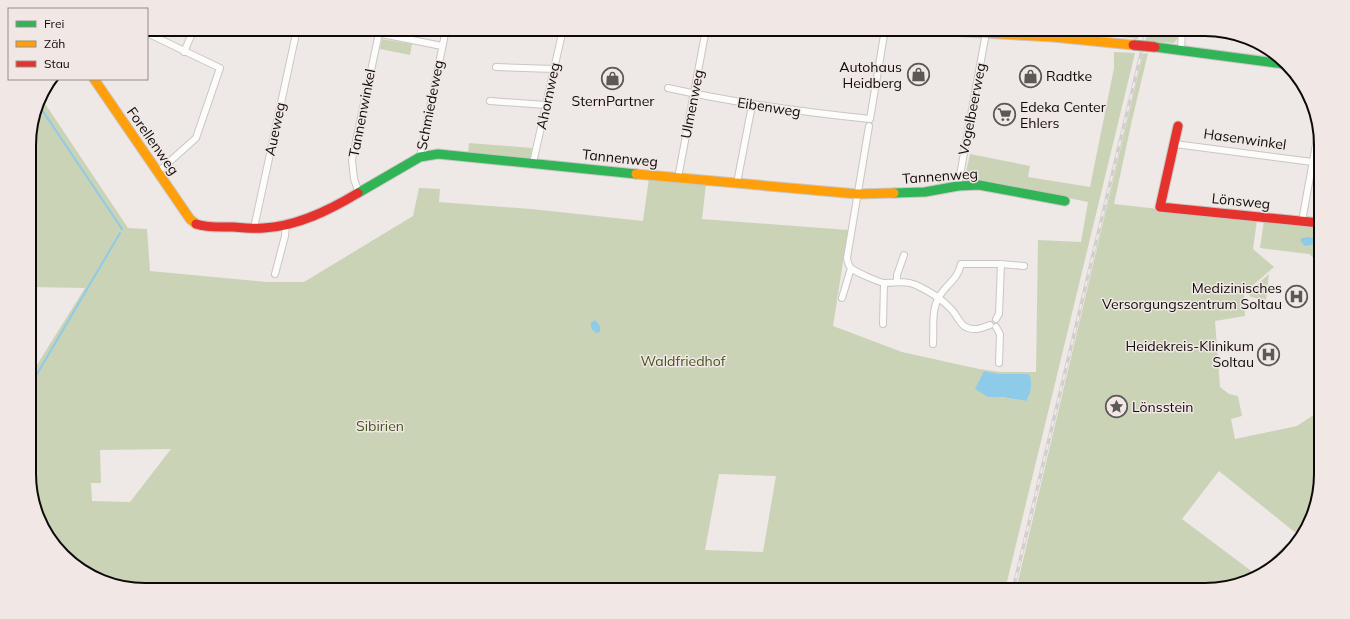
<svg xmlns="http://www.w3.org/2000/svg" width="1350" height="619" viewBox="0 0 1350 619" font-family="Mulish,sans-serif">
<rect width="100%" height="100%" fill="#eee8e7"/>
<path fill="#cbd3b7" fill-rule="evenodd" d="M 1122,29 L 1140,29 L 1138,39 L 1113,36 Z
M 1149,29 L 1178,29 L 1177,39 L 1174,43 L 1146,41 Z
M 382,39 L 412,44 L 410,55 L 380,49 Z
M 1114,52 L 1135,53 L 1005,590 L 145,590 L 101,581 L 53,544 L 30,489 L 30,376 L 85,288 L 30,287 L 29,138 L 40,96 L 128,228 L 147,229 L 150,271 L 267,282 L 304,282 L 413,216 L 419,188 L 440,189 L 439,202 L 531,209 L 643,221 L 649,178 L 706,184 L 702,219 L 848,230 L 833,326 L 902,352 L 979,369 L 1001,372 L 1036,372 L 1038,240 L 1081,242 L 1088,202 L 965,177 L 970,154 L 1030,166 L 1028,177 L 1090,187 L 1114,68 ZM 984,371 L 1001,374 L 1029,374 L 1026,401 L 1002,397 L 988,397 ZM 171,449 L 130,502 L 92,501 L 91,483 L 101,483 L 100,450 ZM 719,474 L 776,476 L 763,552 L 705,550 Z
M 1148,53 L 1132,120 L 1114,204 L 1257,220 L 1253,249 L 1274,267 L 1244,293 L 1245,316 L 1215,321 L 1220,387 L 1229,394 L 1238,396 L 1242,416 L 1231,419 L 1235,439 L 1297,426 L 1321,410 L 1321,474 L 1313,515 L 1297,534 L 1219,471 L 1182,519 L 1254,573 L 1248,578 L 1212,590 L 1016,590 L 1143,54 Z
M 469,143 L 532,148 L 530,159 L 468,154 Z
M 1264,220 L 1320,226 L 1320,263 L 1309,254 L 1260,248 Z
M 1269,274 L 1266,300 L 1251,297 L 1247,293 Z"/>
<path fill="#8dcbe9" d="M 1309,237 L 1315,239 L 1315,242 L 1311,245 L 1305,246 L 1301,242 L 1301,238 Z
M 595,320 L 600,326 L 600,331 L 598,333 C 593,332 590,328 591,323 Z
M 984,371 L 1001,374 L 1029,374 C 1033,384 1031,393 1026,401 L 1002,397 L 988,397 L 975,389 Z"/>
<g fill="none" stroke-linecap="round" stroke-linejoin="round">
<path stroke="#8dcbe9" stroke-width="2" d="M 38,104 L 122,229
M 1315,241 L 1320,242
M 30,386 L 120,233"/>
<defs>
<path id="street" d="M 362,30 L 442,46
M 147,33 L 220,68 L 196,138 L 158,172
M 1181,50 L 1182,29
M 184,52 L 194,29
M 496,67 L 554,69
M 668,88 C 735,103 802,112 870,119 L 885,29
M 490,101 L 546,105
M 869,126 L 847,258 C 848,262 848,266 852,269 C 856,272 880,283 885,283 C 897,283 904,280 916,285 C 929,291 941,298 951,309 C 956,314 959,322 964,326 C 973,332 982,328 990,325
M 1175,144 L 1320,163
M 420,157 L 446,29
M 533,163 L 563,29
M 678,178 L 706,29
M 737,183 L 752,105
M 958,186 L 986,33
M 359,193 L 354,179 L 352,160 L 379,33
M 1302,221 L 1319,128
M 254,228 L 297,29
M 1001,264 L 1024,266
M 275,274 L 285,236 L 286,224
M 897,282 L 897,275 L 904,255
M 842,298 L 851,268
M 883,324 L 884,284
M 996,327 L 1000,334 L 999,363
M 933,344 C 934,329 931,310 939,297 C 947,283 957,281 961,264 L 1001,264 L 999,314 L 996,319
M 1264,572 L 1288,548"/>
<path id="fast" d="M 1155,47 L 1284,64
M 358,193 L 420,157 L 438,154 L 636,174
M 894,193 L 925,192 L 958,186 L 979,185 L 1065,201"/>
<path id="slow" d="M 914,29 L 1053,37 L 1133,45
M 94,79 L 190,219 L 196,224
M 636,174 L 857,194 L 894,193"/>
<path id="jam" d="M 1178,126 L 1160,207 L 1320,223
M 196,224 C 208,228 220,227 233,227 C 243,228 254,229 264,228 C 298,226 330,210 358,193"/>
</defs>
<use href="#street" stroke="#cac6c4" stroke-width="8"/>
<use href="#fast" stroke="#cac6c4" stroke-width="11"/>
<use href="#slow" stroke="#cac6c4" stroke-width="11"/>
<use href="#jam" stroke="#cac6c4" stroke-width="11"/>
<use href="#street" stroke="#fcfcfb" stroke-width="6"/>
<use href="#fast" stroke="#30b455" stroke-width="9"/>
<use href="#slow" stroke="#ff9f0a" stroke-width="9"/>
<use href="#jam" stroke="#e5322d" stroke-width="9"/>
<defs>
<path id="rail" d="M 1013,590 L 1147,29"/>
</defs>
<use href="#rail" stroke="#d1cfce" stroke-width="3.5"/>
<use href="#rail" stroke="#f1e7e4" stroke-width="2" stroke-dasharray="6" stroke-linecap="butt"/>
<defs>
<path id="jam-bridge" d="M 1133,45 L 1155,47"/>
</defs>
<use href="#jam-bridge" stroke="#a4988d" stroke-width="11" stroke-linecap="butt"/>
<use href="#jam-bridge" stroke="#e5322d" stroke-width="9"/>
</g>
<defs>
<symbol id="shop-ring" viewBox="-11 -11 22 22"><circle r="9.5" fill="#f1e7e4" stroke="#5c5857" stroke-width="1.5"/><path d="M-5-2.5h2.3a2.7 3.5 0 0 1 5.4 0H5L5.5 6h-11ZM-1.5-2.5h3a1.5 2.3 0 0 0-3 0Z" fill="#5c5857"/></symbol>
<symbol id="supermarket-ring" viewBox="-11 -11 22 22"><circle r="9.5" fill="#f1e7e4" stroke="#5c5857" stroke-width="1.5"/><path d="M-6-5.5h2.5l.6 2H6L4.5 2H-2.5L-4.4-4H-6ZM-1.5 3.2a1.3 1.3 0 1 0 .1 0ZM3 3.2a1.3 1.3 0 1 0 .1 0Z" fill="#5c5857"/></symbol>
<symbol id="hospital-ring" viewBox="-11 -11 22 22"><circle r="9.5" fill="#f1e7e4" stroke="#5c5857" stroke-width="1.5"/><path d="M-5-5h3v3.5h4V-5h3V5h-3V1.5h-4V5h-3Z" fill="#5c5857"/></symbol>
<symbol id="sight-ring" viewBox="-11 -11 22 22"><circle r="9.5" fill="#f1e7e4" stroke="#5c5857" stroke-width="1.5"/><path d="M0-6L1.8-2.2L6-1.7L2.9 1.2L3.7 5.4L0 3.3L-3.7 5.4L-2.9 1.2L-6-1.7L-1.8-2.2Z" fill="#5c5857"/></symbol>
</defs>
<g fill-rule="evenodd">
<use href="#shop-ring" x="906" y="62" width="25" height="25"/>
<use href="#shop-ring" x="1018" y="64" width="25" height="25"/>
<use href="#shop-ring" x="600" y="66" width="25" height="25"/>
<use href="#supermarket-ring" x="992" y="102" width="25" height="25"/>
<use href="#hospital-ring" x="1284" y="284" width="25" height="25"/>
<use href="#hospital-ring" x="1256" y="342" width="25" height="25"/>
<use href="#sight-ring" x="1104" y="394" width="25" height="25"/>
</g>
<g text-anchor="middle" dominant-baseline="central" stroke-width="3" stroke-linejoin="round" paint-order="stroke">
<g font-size="14" fill="#0d0a09" stroke="#f1e7e4" text-anchor="end">
<text x="902" y="67">Autohaus<tspan x="902" dy="16">Heidberg</tspan></text>
<text x="1046" y="76" text-anchor="start">Radtke</text>
<text x="613" y="101" text-anchor="middle">SternPartner</text>
<text x="1020" y="107" text-anchor="start">Edeka Center<tspan x="1020" dy="16">Ehlers</tspan></text>
<text x="1282" y="288">Medizinisches<tspan x="1282" dy="16">Versorgungszentrum Soltau</tspan></text>
<text x="1254" y="346">Heidekreis-Klinikum<tspan x="1254" dy="16">Soltau</tspan></text>
<text x="1132" y="407" text-anchor="start">Lönsstein</text>
</g>
<g font-size="14" fill="#0d0a09" stroke="#f1e7e4">
<text transform="translate(548 96) rotate(-78)">Ahornweg</text>
<text transform="translate(692 104) rotate(-79)">Ulmenweg</text>
<text transform="translate(430 105) rotate(-79)">Schmiedeweg</text>
<text transform="translate(769 107) rotate(9)">Eibenweg</text>
<text transform="translate(972 109) rotate(-79)">Vogelbeerweg</text>
<text transform="translate(362 113) rotate(-79)">Tannenwinkel</text>
<text transform="translate(275 129) rotate(-78)">Aueweg</text>
<text transform="translate(1245 139) rotate(8)">Hasenwinkel</text>
<text transform="translate(153 141) rotate(55)">Forellenweg</text>
<text transform="translate(620 158) rotate(6)">Tannenweg</text>
<text transform="translate(940 176) rotate(-4)">Tannenweg</text>
<text transform="translate(1241 201) rotate(6)">Lönsweg</text>
</g>
<g font-size="14" fill="#43541d" stroke="#f1e7e4">
<text x="683" y="361">Waldfriedhof</text>
<text x="380" y="426">Sibirien</text>
</g>
</g>
<path d="M0 0H1350V619H0ZM145 36H1205A109 109 0 0 1 1314 145V474A109 109 0 0 1 1205 583H145A109 109 0 0 1 36 474V145A109 109 0 0 1 145 36Z" fill="#f1e7e4" fill-rule="evenodd"/>
<path fill="none" stroke="#0d0a09" stroke-width="2" d="M145 36H1205A109 109 0 0 1 1314 145V474A109 109 0 0 1 1205 583H145A109 109 0 0 1 36 474V145A109 109 0 0 1 145 36Z"/>
<rect x="8" y="8" width="140" height="72" fill="#f1e7e4" stroke="#968f8c"/>
<rect x="16" y="21" width="20" height="6" fill="#30b455" stroke="#968f8c"/>
<text x="44" y="28" font-size="12" fill="#0d0a09">Frei</text>
<rect x="16" y="41" width="20" height="6" fill="#ff9f0a" stroke="#968f8c"/>
<text x="44" y="48" font-size="12" fill="#0d0a09">Zäh</text>
<rect x="16" y="61" width="20" height="6" fill="#e5322d" stroke="#968f8c"/>
<text x="44" y="68" font-size="12" fill="#0d0a09">Stau</text>
</svg>
